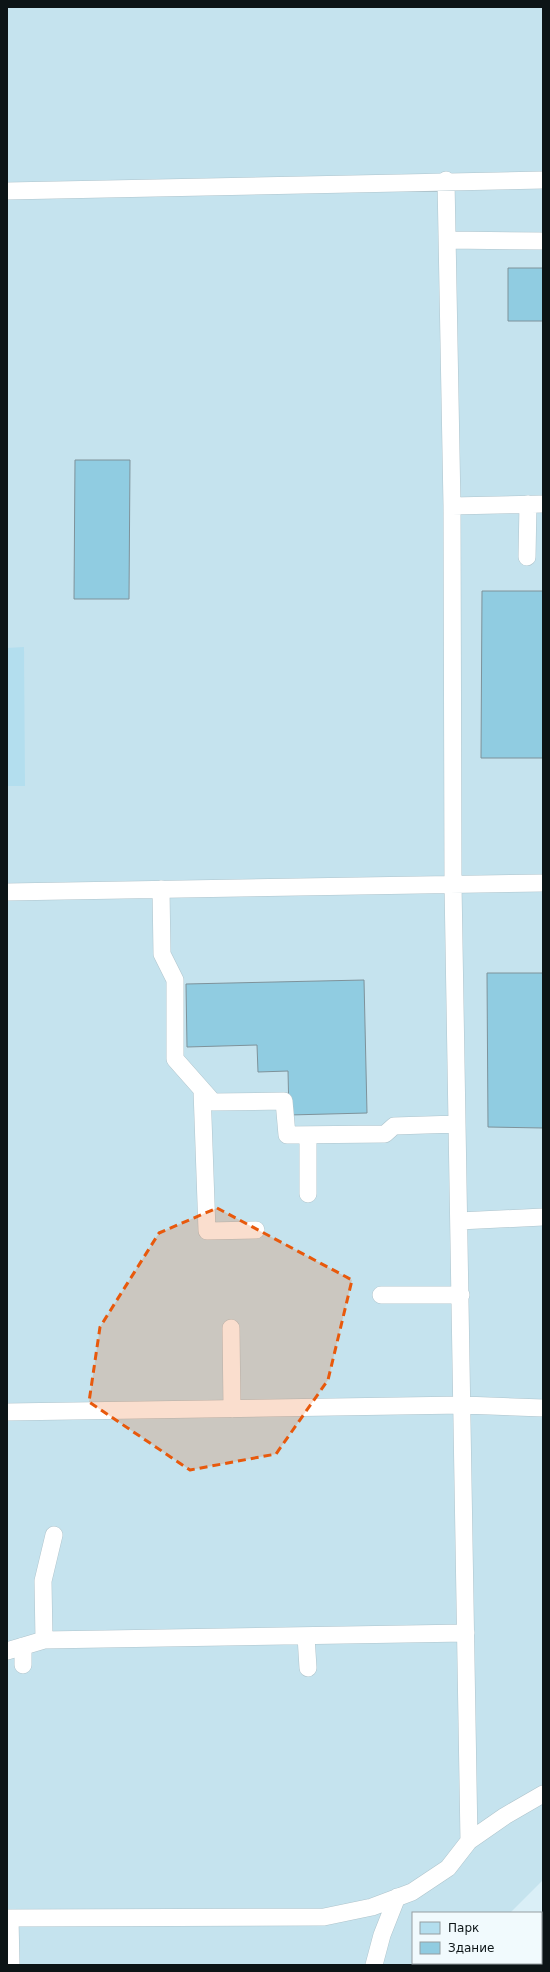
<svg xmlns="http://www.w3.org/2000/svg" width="550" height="1972" viewBox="0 0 550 1972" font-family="'DejaVu Sans',sans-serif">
<rect width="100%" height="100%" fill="#daeff7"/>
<path fill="#c5e3ee" d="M 7,7 L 543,7 L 543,1880 L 510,1913 L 413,1913 L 413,1963 L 461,1963 L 459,1965 L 7,1965 Z"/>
<path fill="#b3deee" d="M 24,647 L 25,786 L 7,786 L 7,648 Z"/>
<path fill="#90cce1" stroke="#7e929a" d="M 508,268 L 543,268 L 543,321 L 508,321 Z
M 75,460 L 130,460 L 129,599 L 74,599 Z
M 482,591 L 543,591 L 543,758 L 481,758 Z
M 487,973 L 543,973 L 543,1128 L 488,1127 Z
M 364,980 L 367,1113 L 289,1115 L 288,1071 L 258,1072 L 257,1045 L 187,1047 L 186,984 Z"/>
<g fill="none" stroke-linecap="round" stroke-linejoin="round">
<defs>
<path id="lane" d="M 446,180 L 452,506 L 453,884 L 469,1841
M 7,191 L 543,180
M 447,240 L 543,241
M 452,506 L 543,504
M 527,557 L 528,504
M 161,889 L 162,954 L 175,980 L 175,1059 L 213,1102 L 284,1101 L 287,1135 L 385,1134 L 394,1126 L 457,1124
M 7,892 L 543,883
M 202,1090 L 207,1231 L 256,1230
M 308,1135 L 308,1194
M 459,1221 L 543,1217
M 381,1295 L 461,1295
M 231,1328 L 232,1409
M 7,1412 L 463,1405 L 543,1408
M 306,1636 L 308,1668
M 44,1640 L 43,1581 L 54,1535
M 23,1646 L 23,1665
M 7,1651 L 44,1640 L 466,1633
M 7,1918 L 324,1917 L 372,1907 L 412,1892 L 448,1868 L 469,1841 L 505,1816 L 543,1794
M 10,1918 L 11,1965
M 374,1965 L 382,1935 L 397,1897"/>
</defs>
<use href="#lane" stroke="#afc4cc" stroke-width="18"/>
<use href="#lane" stroke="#fff" stroke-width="17"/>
</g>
<path fill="#e8590c" fill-opacity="0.2" stroke="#e8590c" stroke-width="3" stroke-dasharray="8 5" stroke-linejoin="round" d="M 217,1208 L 352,1280 L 328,1380 L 276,1454 L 190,1470 L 89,1402 L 100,1327 L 159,1233 Z"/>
<rect width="550" height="1972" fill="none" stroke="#0c1416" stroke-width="16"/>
<rect x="412" y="1912" width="130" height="52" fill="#f1fafd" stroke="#959ea1"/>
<rect x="420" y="1922" width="20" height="12" fill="#b3deee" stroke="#959ea1"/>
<text x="448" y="1932" font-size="12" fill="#0c1416">Парк</text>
<rect x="420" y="1942" width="20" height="12" fill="#90cce1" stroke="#959ea1"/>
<text x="448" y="1952" font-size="12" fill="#0c1416">Здание</text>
</svg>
